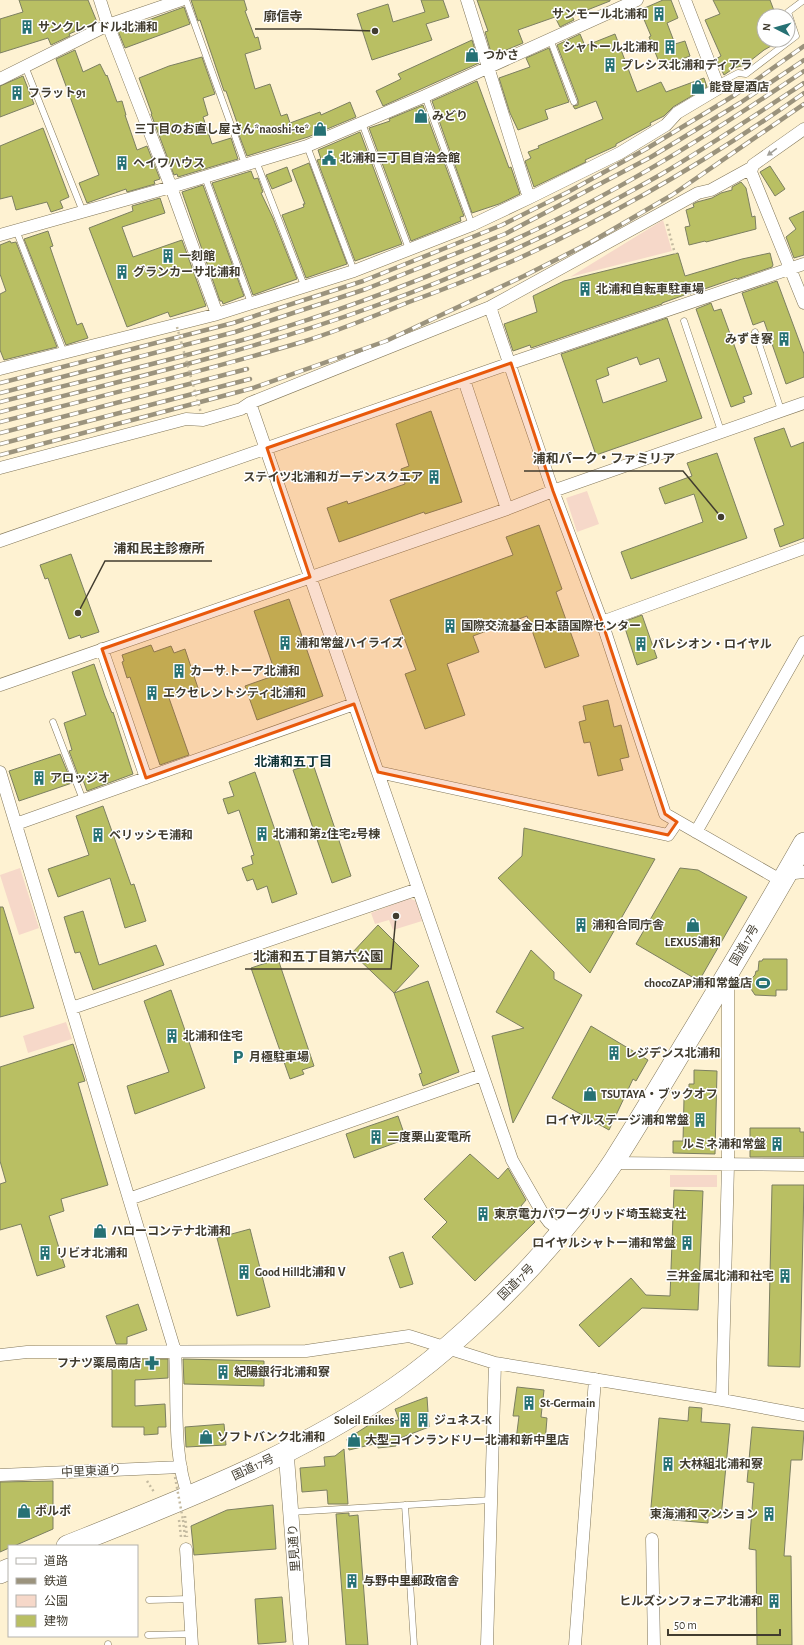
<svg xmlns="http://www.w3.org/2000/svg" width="804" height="1645" viewBox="0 0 804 1645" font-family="'Alegreya Sans','Noto Sans JP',sans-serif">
<rect width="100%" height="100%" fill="#fef2d2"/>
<path fill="#f6d8c9" d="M 663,220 L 672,251 L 570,277 Z
M 587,491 L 599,524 L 577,532 L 566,498 Z
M 20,868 L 39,928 L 19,935 L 0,875 Z
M 409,898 L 416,901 L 422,921 L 393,930 L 389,920 L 375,924 L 371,913 Z
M 66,1022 L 72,1039 L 28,1053 L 23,1036 Z
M 670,1175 L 717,1175 L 717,1187 L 670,1187 Z"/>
<path fill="#b9bf63" stroke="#7c7f61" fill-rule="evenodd" d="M 19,0 L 88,0 L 97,22 L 69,34 L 70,36 L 51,45 L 48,38 L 0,53 L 0,19 L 23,12 Z
M 191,0 L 244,0 L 247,10 L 245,11 L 255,38 L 258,37 L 261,49 L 245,54 L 255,89 L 270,84 L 281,116 L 287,114 L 290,123 L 320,112 L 321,115 L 350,102 L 356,117 L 308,137 L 247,156 L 239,135 L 241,134 L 226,91 L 224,91 L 200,20 L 198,21 Z
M 421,0 L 443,0 L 449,17 L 426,24 L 432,40 L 372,60 L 357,14 L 388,4 L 393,22 L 425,12 Z
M 477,0 L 610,0 L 610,1 L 572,16 L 574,20 L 560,27 L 555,17 L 518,30 L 523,43 L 492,56 L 485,32 L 488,31 Z
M 663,0 L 671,0 L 678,18 L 667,23 L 675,44 L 685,41 L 690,56 L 661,67 L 649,37 L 651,36 L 640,10 Z
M 713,0 L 770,0 L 776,16 L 764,16 L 764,40 L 782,40 L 764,50 L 745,65 L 734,68 L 724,75 L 716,59 L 721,56 L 705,20 L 720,14 Z
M 184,7 L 190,24 L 125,48 L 118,31 Z
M 580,34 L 585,46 L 615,34 L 637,92 L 661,82 L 666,92 L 704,78 L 707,87 L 673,107 L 664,116 L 650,123 L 651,125 L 616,144 L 616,146 L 585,160 L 586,162 L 534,187 L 525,161 L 531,158 L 528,152 L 539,148 L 538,146 L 603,119 L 596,101 L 575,109 L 573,106 L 578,105 L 578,100 L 557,45 Z
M 472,40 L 479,63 L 383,106 L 376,91 L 401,79 L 398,74 Z
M 549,48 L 569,102 L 545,110 L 548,119 L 518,130 L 510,113 L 499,78 L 530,67 L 526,58 Z
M 75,50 L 83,72 L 100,64 L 106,76 L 107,75 L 117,102 L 122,101 L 126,115 L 125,115 L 137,150 L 147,146 L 160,179 L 154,181 L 155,184 L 127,192 L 126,189 L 87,203 L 79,183 L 99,175 L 56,59 Z
M 202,57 L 215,94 L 203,98 L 208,115 L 203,117 L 212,144 L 231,138 L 238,159 L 178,177 L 177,174 L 174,175 L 151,114 L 152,114 L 139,78 L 169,66 Z
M 23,76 L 34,104 L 0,117 L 0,86 Z
M 477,81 L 509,168 L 511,167 L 520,194 L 499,204 L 472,213 L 432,101 Z
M 423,105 L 464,216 L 460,217 L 461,221 L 411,241 L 369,128 L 390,121 L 389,119 Z
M 43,128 L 69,197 L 60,201 L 63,208 L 51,212 L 47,202 L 16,210 L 12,196 L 0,199 L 0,146 Z
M 360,132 L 402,244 L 355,261 L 317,160 L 321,159 L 318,150 Z
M 309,163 L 347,264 L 306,278 L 282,215 L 304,207 L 303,204 L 305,204 L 292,170 Z
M 770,166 L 785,189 L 775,196 L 760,172 Z
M 287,167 L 292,181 L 272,189 L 266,175 Z
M 251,171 L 254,179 L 258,178 L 263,192 L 261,193 L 273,218 L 297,279 L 253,295 L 212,183 Z
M 741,182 L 746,188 L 752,217 L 755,216 L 756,229 L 706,242 L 705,241 L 689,245 L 685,227 L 690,226 L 686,210 L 694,207 L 693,204 L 697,202 L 712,198 L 721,193 L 732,190 L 732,187 Z
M 203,185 L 244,296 L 223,304 L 222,301 L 220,301 L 182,192 Z
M 160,198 L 165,213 L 122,227 L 133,257 L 182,240 L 206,306 L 170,317 L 168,312 L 127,327 L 89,228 L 133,211 L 132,206 Z
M 804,211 L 804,255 L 794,258 L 786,237 L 796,229 L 789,218 Z
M 48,231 L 53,246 L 50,247 L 77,325 L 82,323 L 88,338 L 66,345 L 24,239 Z
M 10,241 L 11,243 L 16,242 L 57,347 L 4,360 L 0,350 L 0,294 L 6,291 L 0,274 L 0,245 Z
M 678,253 L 685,276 L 742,259 L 770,253 L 773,265 L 772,267 L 737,279 L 736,278 L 690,294 L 690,293 L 662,303 L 662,304 L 531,348 L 530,345 L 513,351 L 504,324 L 537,312 L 533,296 L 564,281 Z
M 777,281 L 804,354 L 804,377 L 786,384 L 764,321 L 753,325 L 742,293 Z
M 711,303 L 714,311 L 721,309 L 752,394 L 743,397 L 745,402 L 731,407 L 696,309 Z
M 667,318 L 702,418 L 596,455 L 561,354 ZM 637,357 L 640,365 L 659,358 L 667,381 L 603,403 L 596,380 L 609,375 L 607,368 Z
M 431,411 L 462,502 L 425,514 L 424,512 L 339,542 L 327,508 L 347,501 L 348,504 L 405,484 L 401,469 L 409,466 L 396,424 Z
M 784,428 L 791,447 L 804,442 L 804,538 L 780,547 L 774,529 L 784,525 L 754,438 Z
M 717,453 L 747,538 L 631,579 L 621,552 L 703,522 L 694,494 L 665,504 L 659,488 L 692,476 L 687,463 Z
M 539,525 L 562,589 L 556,592 L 579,656 L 545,668 L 527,616 L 473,636 L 479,652 L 447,664 L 465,715 L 425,729 L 405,674 L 416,670 L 390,600 L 513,555 L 506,537 Z
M 71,554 L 99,632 L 81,638 L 80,635 L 69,639 L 48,578 L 45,579 L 40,565 Z
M 289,599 L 323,696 L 257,720 L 245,686 L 276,675 L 254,611 Z
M 642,615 L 657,658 L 637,665 L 623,622 Z
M 151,645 L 154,652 L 171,646 L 174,653 L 185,649 L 198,688 L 169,698 L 189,755 L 160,765 L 130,677 L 127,678 L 122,662 L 124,661 L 122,655 Z
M 94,664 L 105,696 L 112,713 L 113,712 L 133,774 L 87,791 L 83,780 L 80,780 L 69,751 L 72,750 L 64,723 L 86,715 L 72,672 Z
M 608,700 L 614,727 L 621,725 L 629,757 L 620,759 L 623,770 L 598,776 L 590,742 L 584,743 L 579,722 L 586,720 L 583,706 Z
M 60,754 L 72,783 L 19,801 L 9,771 Z
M 313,764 L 351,876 L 332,883 L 293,770 Z
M 255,772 L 297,894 L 272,903 L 267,886 L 257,890 L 253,879 L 247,881 L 242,868 L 253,864 L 251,856 L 254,855 L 239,810 L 228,814 L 223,799 L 234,796 L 229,782 Z
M 103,806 L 131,885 L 134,884 L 146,921 L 125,928 L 110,878 L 58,897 L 48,869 L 89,855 L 76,816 Z
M 524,828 L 655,859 L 590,973 L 498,878 L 522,856 Z
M 680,868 L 698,870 L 747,897 L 699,981 L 636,944 Z
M 0,907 L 3,907 L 34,1008 L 0,1017 Z
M 83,911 L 99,965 L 156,945 L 164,965 L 93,990 L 80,952 L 75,953 L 64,917 Z
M 378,925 L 419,966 L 394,993 L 352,953 Z
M 531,950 L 554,972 L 554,979 L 582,995 L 513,1123 L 492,1036 L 524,1028 L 496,1012 Z
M 278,959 L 314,1066 L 302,1070 L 304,1074 L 290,1079 L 251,968 Z
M 763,959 L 787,959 L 787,990 L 776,990 L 776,996 L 755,995 L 747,983 L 755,975 L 756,971 L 758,971 L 759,961 L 762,961 Z
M 428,981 L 459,1072 L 423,1086 L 419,1074 L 422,1073 L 394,993 Z
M 171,990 L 205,1088 L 135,1114 L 127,1086 L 169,1072 L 144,1001 Z
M 591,1026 L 648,1060 L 636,1081 L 633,1079 L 609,1130 L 552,1098 Z
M 73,1044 L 85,1081 L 78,1083 L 108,1185 L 61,1199 L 64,1211 L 49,1216 L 65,1267 L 37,1276 L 21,1224 L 0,1230 L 0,1184 L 6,1182 L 0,1161 L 0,1067 Z
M 694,1070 L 717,1071 L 715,1154 L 673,1153 L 673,1141 L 683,1141 L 684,1099 L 689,1099 L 689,1084 L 694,1084 Z
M 398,1116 L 406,1139 L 354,1158 L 346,1134 Z
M 750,1128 L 800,1128 L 800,1132 L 804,1132 L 804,1157 L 750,1157 Z
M 470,1154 L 498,1179 L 508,1168 L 526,1200 L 521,1206 L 535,1222 L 475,1281 L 432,1237 L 447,1222 L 424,1199 Z
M 772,1185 L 804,1185 L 800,1367 L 768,1366 Z
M 674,1190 L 703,1191 L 698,1310 L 642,1308 L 599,1347 L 579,1325 L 631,1278 L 646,1295 L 670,1296 Z
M 250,1229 L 270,1307 L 237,1316 L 217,1238 Z
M 403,1252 L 413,1284 L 400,1288 L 389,1257 Z
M 138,1304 L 147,1330 L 127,1337 L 127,1344 L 116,1344 L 106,1316 Z
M 110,1359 L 168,1359 L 168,1378 L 135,1380 L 135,1406 L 165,1404 L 166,1427 L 158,1427 L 158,1434 L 144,1435 L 144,1427 L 112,1427 L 112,1369 L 110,1369 Z
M 183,1359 L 264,1361 L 264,1386 L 184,1384 Z
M 517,1387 L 544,1390 L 541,1417 L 547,1418 L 545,1443 L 516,1440 L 519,1416 L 513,1416 Z
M 427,1397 L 429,1427 L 395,1440 L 396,1446 L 378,1448 L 378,1443 L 349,1450 L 347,1439 L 372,1423 L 399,1420 L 395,1409 Z
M 689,1407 L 702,1408 L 701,1422 L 730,1424 L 721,1518 L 708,1516 L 708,1523 L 650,1518 L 659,1418 L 688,1421 Z
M 224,1424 L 226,1445 L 186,1447 L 185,1427 Z
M 752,1427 L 804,1431 L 802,1460 L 791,1460 L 784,1556 L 791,1556 L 792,1645 L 757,1645 L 756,1550 L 749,1549 L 754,1483 L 747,1482 Z
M 344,1449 L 348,1504 L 328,1504 L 327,1490 L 302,1492 L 300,1468 L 325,1466 L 324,1457 L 335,1456 Z
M 53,1481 L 53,1529 L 14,1546 L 9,1546 L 9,1548 L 0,1552 L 0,1482 Z
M 273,1505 L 276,1549 L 194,1555 L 191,1526 L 227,1510 Z
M 349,1513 L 349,1516 L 358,1515 L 368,1645 L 346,1645 L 336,1514 Z
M 282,1597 L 286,1642 L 258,1644 L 255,1599 Z"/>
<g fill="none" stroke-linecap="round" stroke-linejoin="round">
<defs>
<path id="service" d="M 186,0 L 245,164
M 550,39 L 574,102
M 25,66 L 83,212
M 717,84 L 738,73 L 746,74 L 796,36 L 788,12 L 804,0
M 425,96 L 472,225
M 362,123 L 409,249
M 307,146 L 354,271
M 256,161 L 305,288
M 205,177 L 251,303
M 16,230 L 64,353
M 684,321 L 721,431
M 755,332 L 781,410
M 53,722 L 83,800
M 405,1505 L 414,1645
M 291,1512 L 491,1500
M 149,1600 L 189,1599
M 148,1635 L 191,1634
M 108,1644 L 108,1645"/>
<path id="minor" d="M 100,0 L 108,25 L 171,187 L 217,314
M 467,0 L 529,198
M 0,79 L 108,25 L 181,0
M 804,129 L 753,165 L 751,172 L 804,303
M 0,235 L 171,187 L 307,146 L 425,96 L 637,0
M 490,307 L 553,491 L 602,622 L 665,814 L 782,881
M 0,369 L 214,315 L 354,271 L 472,225 L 529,198 L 620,153 L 666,125 L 677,113 L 719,88 L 685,0
M 464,380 L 507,509
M 250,403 L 512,1160 L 543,1214 L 549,1222 L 562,1232
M 0,468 L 186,419 L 203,420 L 241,409 L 250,403 L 490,307 L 698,193 L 711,190 L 751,168
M 0,541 L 511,363 L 804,264
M 602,622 L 804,548
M 102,649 L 146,778
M 0,685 L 507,509 L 553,491 L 804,403
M 0,772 L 175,1351 C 178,1395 172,1458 189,1497
M 378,772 L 668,835 L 677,822
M 16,824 L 354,704
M 696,832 L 804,642
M 786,874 L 804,872
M 72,1008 L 418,889
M 613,1163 L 804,1165
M 129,1199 L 482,1075
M 0,1355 L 27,1352 L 306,1351 L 409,1336 L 495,1363 L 722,1400 L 804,1415
M 722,1400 L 728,1165 L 728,977
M 0,1475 L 181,1467
M 652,1539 L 654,1645
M 186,1549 L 192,1645
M 487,1645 L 495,1363
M 575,1645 L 595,1379"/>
<path id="tertiary" d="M 286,1451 L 301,1645"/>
<path id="trunk" d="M 67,1546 C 180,1501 295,1457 395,1388 C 421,1370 446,1349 469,1328 C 524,1278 573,1223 614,1161 C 639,1122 662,1083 686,1043 C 726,977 766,910 804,843
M 0,1573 L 9,1569"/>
</defs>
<use href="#service" stroke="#82775a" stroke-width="7"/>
<use href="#minor" stroke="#82775a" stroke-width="13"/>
<use href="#tertiary" stroke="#82775a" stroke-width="16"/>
<use href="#trunk" stroke="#82775a" stroke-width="22"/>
<path stroke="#c4baa0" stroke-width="2.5" stroke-dasharray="2 3" stroke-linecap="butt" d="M 667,224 L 675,254
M 147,1481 L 154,1492
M 185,1516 L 187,1537
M 179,1520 L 181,1537
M 183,1520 L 185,1537"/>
<use href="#service" stroke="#fff" stroke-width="6"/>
<use href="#minor" stroke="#fff" stroke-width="12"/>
<use href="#tertiary" stroke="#fff" stroke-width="15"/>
<use href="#trunk" stroke="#fff" stroke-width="21"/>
<defs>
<path id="rail" d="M 0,383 L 233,323 L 363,281 L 443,249 L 502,225 L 568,192 L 646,149 L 735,95 L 804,46
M 0,393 L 235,332 L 366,289 L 505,234 L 651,157 L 740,103 L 804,60
M 0,402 C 79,382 160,363 239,341 C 330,315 420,281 507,243 C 612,196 709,135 804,71
M 0,412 C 125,380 251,351 372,307 C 471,272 569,227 660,175 C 709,146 757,114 804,83
M 0,422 C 101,396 202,372 302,342 C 338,331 374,316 409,302 C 445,289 480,275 515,260 C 615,215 715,156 804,93
M 0,433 L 247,369
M 0,444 L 250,379
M 0,455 L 253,388 L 386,341 L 524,276 L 591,242 L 672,195 L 804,104"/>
</defs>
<use href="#rail" stroke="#9b937d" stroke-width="4.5"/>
<use href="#rail" stroke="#fff" stroke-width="3" stroke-dasharray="9" stroke-linecap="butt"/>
<path stroke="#c4baa0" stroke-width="2.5" stroke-dasharray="2 3" stroke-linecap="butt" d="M 177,327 L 201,413
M 175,1477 L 183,1520"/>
</g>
<defs><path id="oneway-solid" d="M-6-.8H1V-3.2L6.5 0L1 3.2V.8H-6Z"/></defs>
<use fill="#a09e97" href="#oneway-solid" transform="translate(772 152) rotate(144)"/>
<path fill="#e8590c" fill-opacity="0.2" stroke="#e8590c" stroke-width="3" stroke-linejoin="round" d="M 511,363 L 553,491 L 602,622 L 665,814 L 677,822 L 668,835 L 378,772 L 354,704 L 146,778 L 102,649 L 310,577 L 267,448 Z"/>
<defs>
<symbol id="building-bare" viewBox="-9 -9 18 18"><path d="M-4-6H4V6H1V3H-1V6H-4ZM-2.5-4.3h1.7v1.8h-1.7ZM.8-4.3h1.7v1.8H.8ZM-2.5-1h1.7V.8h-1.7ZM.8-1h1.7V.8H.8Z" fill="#267174" stroke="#fff" stroke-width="2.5" paint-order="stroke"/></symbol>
<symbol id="shop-bare" viewBox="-9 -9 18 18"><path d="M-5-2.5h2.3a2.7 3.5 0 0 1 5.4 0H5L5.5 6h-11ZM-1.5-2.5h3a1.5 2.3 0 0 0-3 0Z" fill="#267174" stroke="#fff" stroke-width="2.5" paint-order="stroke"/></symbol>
<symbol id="civic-bare" viewBox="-9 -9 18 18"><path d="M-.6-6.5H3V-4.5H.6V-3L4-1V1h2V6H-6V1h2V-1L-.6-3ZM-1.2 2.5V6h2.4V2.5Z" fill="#267174" stroke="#fff" stroke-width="2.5" paint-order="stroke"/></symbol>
<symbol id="stadium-bare" viewBox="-9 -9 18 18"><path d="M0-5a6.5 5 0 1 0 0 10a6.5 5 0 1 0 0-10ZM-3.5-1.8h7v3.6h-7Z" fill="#267174" stroke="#fff" stroke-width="2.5" paint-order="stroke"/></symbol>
<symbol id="parking-bare" viewBox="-9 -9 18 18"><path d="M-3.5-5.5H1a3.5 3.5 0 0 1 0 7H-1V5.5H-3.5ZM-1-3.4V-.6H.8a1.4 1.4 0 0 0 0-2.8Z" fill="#267174" stroke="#fff" stroke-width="2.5" paint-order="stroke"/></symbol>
<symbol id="pharmacy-bare" viewBox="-9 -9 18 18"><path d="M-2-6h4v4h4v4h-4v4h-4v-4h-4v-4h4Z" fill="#267174" stroke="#fff" stroke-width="2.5" paint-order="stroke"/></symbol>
</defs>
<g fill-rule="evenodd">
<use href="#building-bare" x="649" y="4" width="20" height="20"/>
<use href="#building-bare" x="17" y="17" width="20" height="20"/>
<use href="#building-bare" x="660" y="37" width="20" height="20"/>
<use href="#shop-bare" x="462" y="45" width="20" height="20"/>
<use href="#building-bare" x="600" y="55" width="20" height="20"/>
<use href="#shop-bare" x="688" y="77" width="20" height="20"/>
<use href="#building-bare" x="7" y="83" width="20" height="20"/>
<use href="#shop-bare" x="411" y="106" width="20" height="20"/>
<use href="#shop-bare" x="310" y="119" width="20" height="20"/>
<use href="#civic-bare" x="319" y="148" width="20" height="20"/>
<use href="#building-bare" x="112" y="153" width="20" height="20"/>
<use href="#building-bare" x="158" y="246" width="20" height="20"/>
<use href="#building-bare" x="112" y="262" width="20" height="20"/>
<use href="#building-bare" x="575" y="279" width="20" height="20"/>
<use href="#building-bare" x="774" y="329" width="20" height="20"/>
<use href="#building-bare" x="424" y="467" width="20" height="20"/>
<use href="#building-bare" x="440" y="616" width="20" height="20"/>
<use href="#building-bare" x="275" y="633" width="20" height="20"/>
<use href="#building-bare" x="631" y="634" width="20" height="20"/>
<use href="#building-bare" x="169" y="661" width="20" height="20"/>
<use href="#building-bare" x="142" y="683" width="20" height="20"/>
<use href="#building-bare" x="29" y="768" width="20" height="20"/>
<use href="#building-bare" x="252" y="824" width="20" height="20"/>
<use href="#building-bare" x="88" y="825" width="20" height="20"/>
<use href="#building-bare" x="571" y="915" width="20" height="20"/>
<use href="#shop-bare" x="683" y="915" width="20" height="20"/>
<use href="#stadium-bare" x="753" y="973" width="20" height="20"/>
<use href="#building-bare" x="162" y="1026" width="20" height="20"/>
<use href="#building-bare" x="604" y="1043" width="20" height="20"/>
<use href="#parking-bare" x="228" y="1047" width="20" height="20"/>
<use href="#shop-bare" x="580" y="1084" width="20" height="20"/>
<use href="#building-bare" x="690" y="1110" width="20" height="20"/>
<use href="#building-bare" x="366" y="1127" width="20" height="20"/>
<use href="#building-bare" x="767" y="1134" width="20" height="20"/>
<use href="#building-bare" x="473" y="1204" width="20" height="20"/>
<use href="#shop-bare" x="90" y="1221" width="20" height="20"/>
<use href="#building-bare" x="677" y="1233" width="20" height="20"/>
<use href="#building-bare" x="35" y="1243" width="20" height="20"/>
<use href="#building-bare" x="234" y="1262" width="20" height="20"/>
<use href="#building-bare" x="775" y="1266" width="20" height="20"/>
<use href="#pharmacy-bare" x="142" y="1353" width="20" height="20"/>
<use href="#building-bare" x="213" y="1362" width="20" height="20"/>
<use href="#building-bare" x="519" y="1393" width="20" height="20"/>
<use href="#building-bare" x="395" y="1410" width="20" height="20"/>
<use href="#building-bare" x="413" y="1410" width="20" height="20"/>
<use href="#shop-bare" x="196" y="1427" width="20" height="20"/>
<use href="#shop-bare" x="344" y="1430" width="20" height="20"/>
<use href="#building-bare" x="658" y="1454" width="20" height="20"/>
<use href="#shop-bare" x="14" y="1501" width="20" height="20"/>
<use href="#building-bare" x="759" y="1504" width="20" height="20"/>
<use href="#building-bare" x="342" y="1571" width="20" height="20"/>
<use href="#building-bare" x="764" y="1591" width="20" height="20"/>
</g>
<g text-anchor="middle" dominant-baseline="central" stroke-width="3" stroke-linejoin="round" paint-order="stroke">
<g font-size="12" font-weight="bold" fill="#413c2f" stroke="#fff" text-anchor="start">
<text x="648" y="14" text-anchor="end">サンモール北浦和</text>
<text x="38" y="27">サンクレイドル北浦和</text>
<text x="659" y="47" text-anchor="end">シャトール北浦和</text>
<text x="483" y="55">つかさ</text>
<text x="621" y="65">プレシス北浦和ディアラ</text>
<text x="709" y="87">能登屋酒店</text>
<text x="28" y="93">フラット91</text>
<text x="432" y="116">みどり</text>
<text x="309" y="129" text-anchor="end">三丁目のお直し屋さん*naoshi-te*</text>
<text x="340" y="158">北浦和三丁目自治会館</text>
<text x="133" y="163">ヘイワハウス</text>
<text x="179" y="256">一刻館</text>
<text x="133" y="272">グランカーサ北浦和</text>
<text x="596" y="289">北浦和自転車駐車場</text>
<text x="773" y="339" text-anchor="end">みずき寮</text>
<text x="423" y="477" text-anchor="end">ステイツ北浦和ガーデンスクエア</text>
<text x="461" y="626">国際交流基金日本語国際センター</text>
<text x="296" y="643">浦和常盤ハイライズ</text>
<text x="652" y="644">パレシオン・ロイヤル</text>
<text x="190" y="671">カーサ.トーア北浦和</text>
<text x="163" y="693">エクセレントシティ北浦和</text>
<text x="50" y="778">アロッジオ</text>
<text x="273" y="834">北浦和第2住宅2号棟</text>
<text x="109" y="835">ベリッシモ浦和</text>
<text x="592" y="925">浦和合同庁舎</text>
<text x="693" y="942" text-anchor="middle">LEXUS浦和</text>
<text x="752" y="983" text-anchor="end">chocoZAP浦和常盤店</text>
<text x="183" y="1036">北浦和住宅</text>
<text x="625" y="1053">レジデンス北浦和</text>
<text x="249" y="1057">月極駐車場</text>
<text x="601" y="1094">TSUTAYA・ブックオフ</text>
<text x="689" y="1120" text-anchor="end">ロイヤルステージ浦和常盤</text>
<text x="387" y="1137">二度栗山変電所</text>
<text x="766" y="1144" text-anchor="end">ルミネ浦和常盤</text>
<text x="494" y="1214">東京電力パワーグリッド埼玉総支社</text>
<text x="111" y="1231">ハローコンテナ北浦和</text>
<text x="676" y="1243" text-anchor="end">ロイヤルシャトー浦和常盤</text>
<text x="56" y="1253">リビオ北浦和</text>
<text x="255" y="1272">Good Hill北浦和Ⅴ</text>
<text x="774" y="1276" text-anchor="end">三井金属北浦和社宅</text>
<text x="141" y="1363" text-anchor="end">フナツ薬局南店</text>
<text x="234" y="1372">紀陽銀行北浦和寮</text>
<text x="540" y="1403">St-Germain</text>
<text x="394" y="1420" text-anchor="end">Soleil Enikes</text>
<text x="434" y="1420">ジュネス-K</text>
<text x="217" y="1437">ソフトバンク北浦和</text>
<text x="365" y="1440">大型コインランドリー北浦和新中里店</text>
<text x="679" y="1464">大林組北浦和寮</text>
<text x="35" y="1511">ボルボ</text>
<text x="758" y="1514" text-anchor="end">東海浦和マンション</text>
<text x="363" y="1581">与野中里郵政宿舎</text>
<text x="763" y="1601" text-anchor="end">ヒルズシンフォニア北浦和</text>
</g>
<g font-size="12" fill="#413c2f" stroke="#fff">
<text transform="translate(744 945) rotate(-60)">国道17号</text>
<text transform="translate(516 1282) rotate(-45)">国道17号</text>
<text transform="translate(253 1467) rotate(-25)">国道17号</text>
<text transform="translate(91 1471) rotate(-3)">中里東通り</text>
<text transform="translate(294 1548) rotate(-94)">里見通り</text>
</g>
<g font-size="13" font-weight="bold" fill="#103335" stroke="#fff">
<text x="293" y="762">北浦和五丁目</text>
</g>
</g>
<path fill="none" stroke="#413c2f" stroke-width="1.5" d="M375 31L310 29H255M721 517L683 471H524M78 613L105 561H212M396 916L391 969H245"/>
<g fill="#413c2f" stroke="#fff" stroke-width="1.5">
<circle cx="375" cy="31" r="4"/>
<circle cx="721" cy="517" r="4"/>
<circle cx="78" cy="613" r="4"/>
<circle cx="396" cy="916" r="4"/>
</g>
<g font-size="13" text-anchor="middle" font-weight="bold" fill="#413c2f" stroke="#fff" stroke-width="3" stroke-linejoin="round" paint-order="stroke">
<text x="283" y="21">廓信寺</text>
<text x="604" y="463">浦和パーク・ファミリア</text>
<text x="159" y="553">浦和民主診療所</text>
<text x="318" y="961">北浦和五丁目第六公園</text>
</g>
<rect x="8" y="1545" width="130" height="92" fill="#ffffff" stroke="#b3b1ac"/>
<rect x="16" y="1558" width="20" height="6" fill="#ffffff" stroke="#b3b1ac"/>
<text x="44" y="1565" font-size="12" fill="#413c2f">道路</text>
<rect x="16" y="1578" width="20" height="6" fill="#9b937d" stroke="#b3b1ac"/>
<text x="44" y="1585" font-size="12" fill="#413c2f">鉄道</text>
<rect x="16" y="1595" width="20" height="12" fill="#f6d8c9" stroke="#b3b1ac"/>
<text x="44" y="1605" font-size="12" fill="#413c2f">公園</text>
<rect x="16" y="1615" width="20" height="12" fill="#b9bf63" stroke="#b3b1ac"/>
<text x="44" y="1625" font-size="12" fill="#413c2f">建物</text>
<g transform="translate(776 28) rotate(276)"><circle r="19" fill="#ffffff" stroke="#b3b1ac"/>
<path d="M0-3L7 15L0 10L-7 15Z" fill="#267174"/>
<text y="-6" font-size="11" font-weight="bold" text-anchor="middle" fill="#413c2f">N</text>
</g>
<path d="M668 1629v6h112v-6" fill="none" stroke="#413c2f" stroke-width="2"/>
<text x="674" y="1629" font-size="12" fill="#413c2f" stroke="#ffffff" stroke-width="3" paint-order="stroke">50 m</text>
</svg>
